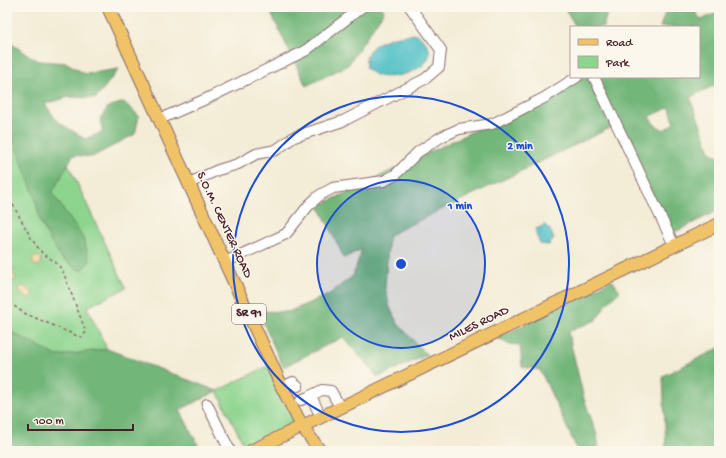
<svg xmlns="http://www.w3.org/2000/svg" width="726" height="458" viewBox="0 0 726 458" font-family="'Gochi Hand',sans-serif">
<rect width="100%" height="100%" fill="#fbf7ec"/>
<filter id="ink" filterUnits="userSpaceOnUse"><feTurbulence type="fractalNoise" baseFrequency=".025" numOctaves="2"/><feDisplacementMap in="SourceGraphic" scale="8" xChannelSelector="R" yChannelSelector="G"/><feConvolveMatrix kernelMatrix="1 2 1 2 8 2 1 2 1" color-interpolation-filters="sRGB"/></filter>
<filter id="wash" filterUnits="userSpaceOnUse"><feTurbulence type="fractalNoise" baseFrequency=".012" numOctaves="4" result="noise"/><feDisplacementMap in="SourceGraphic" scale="16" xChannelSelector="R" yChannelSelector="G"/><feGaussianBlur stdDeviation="0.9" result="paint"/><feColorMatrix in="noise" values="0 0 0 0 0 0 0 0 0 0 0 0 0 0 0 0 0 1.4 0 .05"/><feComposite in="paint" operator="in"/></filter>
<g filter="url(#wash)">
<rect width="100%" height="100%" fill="#f3ecd6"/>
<path fill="#8dd48e" stroke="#6c7a5c" d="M 7,33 L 126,288 L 87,307 L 107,349 L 7,364 Z
M 272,364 L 302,426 L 247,451 L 217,391 Z"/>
<path fill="#72b679" stroke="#5e6a52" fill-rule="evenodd" d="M 268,7 L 382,7 L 384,11 L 348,65 L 306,86 Z
M 564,7 L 609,7 L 603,27 L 576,27 Z
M 667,7 L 694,7 L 695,11 L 701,20 L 719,12 L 719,83 L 690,97 L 710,151 L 719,158 L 719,210 L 669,235 L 616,125 L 389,235 L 385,287 L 390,308 L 398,324 L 427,355 L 378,377 L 343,337 L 283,367 L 258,311 L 288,312 L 328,295 L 353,276 L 362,249 L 344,258 L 319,206 L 584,77 L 699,77 L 699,27 L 660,27 ZM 670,107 L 674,123 L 664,130 L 655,125 L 649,117 Z
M 7,41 L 38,61 L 67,63 L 85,74 L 119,69 L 96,98 L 69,97 L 45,104 L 57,121 L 85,139 L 103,132 L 100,119 L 108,107 L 124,102 L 139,116 L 135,134 L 92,157 L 73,155 L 52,193 L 83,238 L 90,261 L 81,271 L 61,258 L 51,242 L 40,221 L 35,197 L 13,140 L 7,131 Z
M 612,280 L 620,291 L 606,305 L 596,320 L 568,332 L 584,399 L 597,435 L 599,451 L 578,451 L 540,370 L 522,367 L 520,345 L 508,344 L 498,338 Z
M 7,330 L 57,356 L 107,349 L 217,391 L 180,410 L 201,451 L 7,451 Z
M 719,348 L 719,451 L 666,451 L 663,376 Z"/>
<path fill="#eeda9e" stroke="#9c7c64" d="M32.5 261a4.5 4.5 0 1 1 9 0a4.5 4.5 0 1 1-9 0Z
M 11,266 L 14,269 L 12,274 L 16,277 L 14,281 L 8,278 L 7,268 Z
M 23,286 L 32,292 L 32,297 L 27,298 L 20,293 L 19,289 Z"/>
<path fill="#53c1c7" stroke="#4e7079" d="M 417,34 C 420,37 424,40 426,43 C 443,67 393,82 376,75 C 373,74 369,70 366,68 C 361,41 397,35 417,34 Z
M 545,225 L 550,230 L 554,239 L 549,245 L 540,244 L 536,234 L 536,229 Z"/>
</g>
<g filter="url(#ink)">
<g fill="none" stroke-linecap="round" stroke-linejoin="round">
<defs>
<path id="minor" d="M 594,77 L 674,245
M 160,119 L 206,99 L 305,51 L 362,7
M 189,183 L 218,170 L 238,164 L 256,154 L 276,150 L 294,137 L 343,121 L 425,79 L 439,67 L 441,50 L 410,7
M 225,262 L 286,234 L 309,205 L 320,195 L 333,188 L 384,181 L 395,175 L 418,152 L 441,137 L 459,129 L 492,124 L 544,98 L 577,77
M 282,387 L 293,382 L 298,386
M 308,397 L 322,390 L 331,391 L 340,407
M 301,400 L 308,397 L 312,398 L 321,417
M 207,404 L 230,451"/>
<path id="major" d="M 108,7 L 282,387 L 302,426 L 320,451
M 251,451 L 719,224"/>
</defs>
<use href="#minor" stroke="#856767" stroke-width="12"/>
<use href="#major" stroke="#856767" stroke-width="14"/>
<path stroke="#856767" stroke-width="1.5" stroke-dasharray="3 3" stroke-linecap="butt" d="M 7,194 L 31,238 L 42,253 L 54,261 L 62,269 L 86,332 L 82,337 L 75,335 L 24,313 L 7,301"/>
<use href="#minor" stroke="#fff" stroke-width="10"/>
<use href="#major" stroke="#f1c369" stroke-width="12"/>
</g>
</g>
<circle cx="401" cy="264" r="84" fill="#1d4ed8" fill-opacity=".12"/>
<g fill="none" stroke="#1d4ed8" stroke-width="2">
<circle cx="401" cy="264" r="84"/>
<circle cx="401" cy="264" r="168"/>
</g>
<g text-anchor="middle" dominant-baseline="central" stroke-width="3" stroke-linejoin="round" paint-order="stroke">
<rect fill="#fbf7ec" stroke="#7f6065" stroke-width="1" x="232" y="304" width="34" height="20" rx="3"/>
<g font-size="12" font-weight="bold" fill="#4a1f2b">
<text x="249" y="314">SR 91</text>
</g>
<g font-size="13" fill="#4a1f2b" stroke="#fbf7ec">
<text transform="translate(224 225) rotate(65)">S.O.M. CENTER ROAD</text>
<text transform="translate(479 324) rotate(-26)">MILES ROAD</text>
</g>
</g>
<circle cx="401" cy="264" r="6" fill="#1d4ed8" stroke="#fbf7ec" stroke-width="2"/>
<g font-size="12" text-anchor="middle" font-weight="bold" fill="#1d4ed8" stroke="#fbf7ec" stroke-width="3" stroke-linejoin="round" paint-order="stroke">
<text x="520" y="149">2 min</text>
<text x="460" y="209">1 min</text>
</g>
<rect width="726" height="458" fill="none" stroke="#fbf7ec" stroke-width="24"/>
<rect x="570" y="26" width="130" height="52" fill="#fbf7ec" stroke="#b4a19f"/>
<rect x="578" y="39" width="20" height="6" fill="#f1c369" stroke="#b4a19f"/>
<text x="606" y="46" font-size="12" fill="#4a1f2b">Road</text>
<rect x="578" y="56" width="20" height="12" fill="#8dd48e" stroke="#b4a19f"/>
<text x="606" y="66" font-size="12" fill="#4a1f2b">Park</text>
<path d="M28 424v6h105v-6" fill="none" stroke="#4a1f2b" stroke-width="2"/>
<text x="34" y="424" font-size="12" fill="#4a1f2b" stroke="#fbf7ec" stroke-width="3" paint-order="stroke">100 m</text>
</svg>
